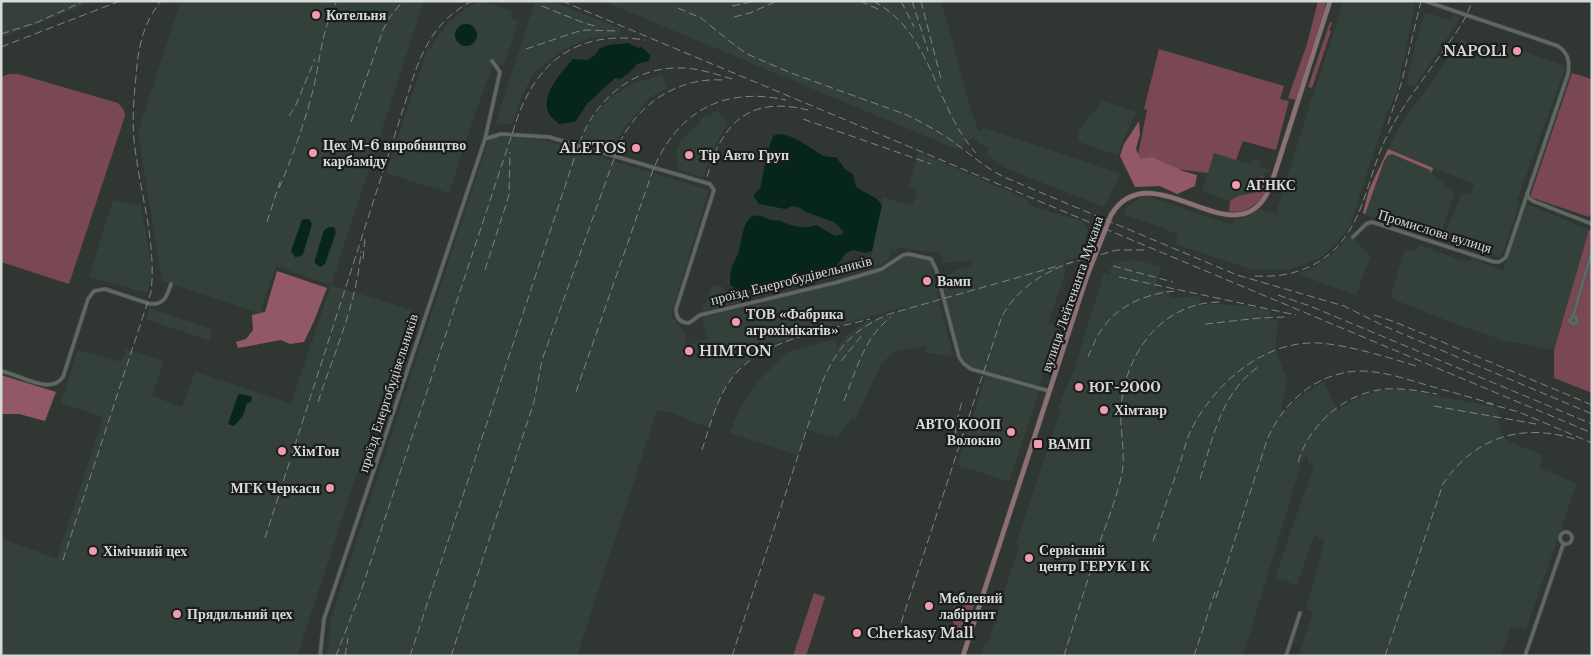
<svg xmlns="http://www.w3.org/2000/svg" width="1593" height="657" viewBox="0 0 1593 657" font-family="'Libre Baskerville',serif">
<rect width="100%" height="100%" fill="#303733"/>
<path fill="#34413a" d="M 1,1 L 95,1 L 1,38 Z
M 188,1 L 424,1 L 331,285 L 411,310 L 297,656 L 1,656 L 1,538 L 57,559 L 103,417 L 61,403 L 78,350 L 121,362 L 126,349 L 164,361 L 152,396 L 182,407 L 195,372 L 291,404 L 331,285 L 276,266 L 260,313 L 162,281 L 138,132 L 180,4 Z
M 481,1 L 513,11 L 511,18 L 519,21 L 504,65 L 493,65 L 476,110 L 449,193 L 386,173 L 428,48 L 431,49 L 434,41 L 450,21 L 466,8 Z
M 535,1 L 551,1 L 621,29 L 620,35 L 590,38 L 562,50 L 535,72 L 523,93 L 512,124 L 495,125 Z
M 603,1 L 940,1 L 945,14 L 972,114 L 979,131 L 985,128 L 1120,174 L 1104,207 L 1005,168 L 986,154 L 989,147 L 979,144 L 974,137 L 965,143 L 959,150 Z
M 1344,1 L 1407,1 L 1415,4 L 1397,91 L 1386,116 L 1349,228 L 1333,247 L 1320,258 L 1288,270 L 1253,270 L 1175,244 L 1178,234 L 1124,214 L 1125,209 L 1144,195 L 1232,225 L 1233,221 L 1248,216 L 1260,209 L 1276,214 L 1309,107 Z
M 1425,12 L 1450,20 L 1454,15 L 1460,18 L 1415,86 L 1406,83 L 1416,42 Z
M 1462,39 L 1478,50 L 1481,44 L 1502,52 L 1505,45 L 1566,66 L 1517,201 L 1520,202 L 1501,257 L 1442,241 L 1461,194 L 1470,193 L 1474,184 L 1434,168 L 1432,174 L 1454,193 L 1442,230 L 1435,230 L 1431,236 L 1406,228 L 1402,229 L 1363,213 L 1369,190 L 1386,153 L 1400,126 Z
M 662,74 L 667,88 L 652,96 L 641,108 L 624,128 L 611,149 L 583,139 L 586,130 L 598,111 L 611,97 L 630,85 Z
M 1102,101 L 1136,112 L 1117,155 L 1077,141 L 1080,129 Z
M 718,111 L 728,123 L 718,140 L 704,174 L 701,177 L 676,169 L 678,162 L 676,152 L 681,141 L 696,127 L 705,115 L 707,117 L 714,112 Z
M 497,137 L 541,139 L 709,190 L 671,315 L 687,336 L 682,363 L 690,344 L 707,339 L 702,318 L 827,287 L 870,273 L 885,271 L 904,256 L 910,256 L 928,260 L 933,264 L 932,272 L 938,291 L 936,292 L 953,354 L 948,356 L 926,353 L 926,346 L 901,350 L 891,353 L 880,367 L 855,420 L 852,418 L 837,438 L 807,430 L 798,455 L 729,433 L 745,399 L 762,377 L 788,352 L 830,340 L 838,343 L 836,350 L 846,336 L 864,323 L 905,308 L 905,307 L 749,350 L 754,357 L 740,368 L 725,387 L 709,428 L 672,413 L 657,410 L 577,656 L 325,656 L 329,645 L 330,622 L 488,141 Z
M 918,152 L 1029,200 L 1028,205 L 1082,221 L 1088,229 L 1082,250 L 1087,252 L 1085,257 L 1065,260 L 1065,275 L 1048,323 L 1056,325 L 1058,329 L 1039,385 L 968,366 L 961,355 L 941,280 L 956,270 L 971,266 L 971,261 L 943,263 L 942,257 L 937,253 L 898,247 L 896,251 L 892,251 L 888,260 L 883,262 L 882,265 L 870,266 L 872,251 L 883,197 L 912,206 L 918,189 L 909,186 Z
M 1214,153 L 1250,164 L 1252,159 L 1261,162 L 1259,167 L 1271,171 L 1264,173 L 1263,195 L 1229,201 L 1202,191 Z
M 113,200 L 141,206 L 152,271 L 147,293 L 89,277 Z
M 1527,204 L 1589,230 L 1554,350 L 1502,340 L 1451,322 L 1390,298 L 1405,249 L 1416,252 L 1419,245 L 1461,260 L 1471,261 L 1472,258 L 1503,271 Z
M 1353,231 L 1356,241 L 1370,257 L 1356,295 L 1297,274 L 1315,267 L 1331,255 L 1341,246 Z
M 1133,259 L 1161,267 L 1155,290 L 1169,290 L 1171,298 L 1199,296 L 1200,306 L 1214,304 L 1230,305 L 1247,306 L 1271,311 L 1268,319 L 1278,321 L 1275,348 L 1287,380 L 1281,409 L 1285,411 L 1298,398 L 1324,381 L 1337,410 L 1356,399 L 1377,391 L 1401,389 L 1494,407 L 1497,410 L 1501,435 L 1509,442 L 1543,455 L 1539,468 L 1577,483 L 1526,630 L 1511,626 L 1501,656 L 1298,656 L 1313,612 L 1306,608 L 1325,540 L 1314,535 L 1297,585 L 1275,578 L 1314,465 L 1308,462 L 1308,452 L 1302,461 L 1243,656 L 980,656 L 985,642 L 988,643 L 1019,546 L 1016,544 L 1061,409 L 1058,407 L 1074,370 L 1104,273 L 1109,275 L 1113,264 Z
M 721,285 L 723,291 L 742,298 L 741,302 L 702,311 L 712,286 Z
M 149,308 L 209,328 L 212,333 L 210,341 L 146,319 Z
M 987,373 L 1040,389 L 1009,482 L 957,465 Z"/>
<path fill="#794853" d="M 1318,1 L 1326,1 L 1324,12 L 1296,100 L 1288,98 L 1307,44 Z
M 1330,22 L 1332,23 L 1329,30 L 1331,31 L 1312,88 L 1308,87 Z
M 1159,49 L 1284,86 L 1280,99 L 1289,101 L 1276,150 L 1243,141 L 1236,160 L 1214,153 L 1208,173 L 1136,164 L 1147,110 L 1144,109 Z
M 1572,73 L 1592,79 L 1592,210 L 1589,217 L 1530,197 Z
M 9,74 L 18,74 L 118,103 L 124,110 L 125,116 L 69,284 L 1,262 L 1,77 Z
M 1262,176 L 1268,181 C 1268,198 1246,216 1229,211 L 1230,201 L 1238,196 L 1253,193 L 1259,178 Z
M 1589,230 L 1592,230 L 1592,393 L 1554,378 L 1554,350 Z
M 814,593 L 825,597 L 806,656 L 793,656 Z
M 962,599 L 974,605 L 965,634 L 958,637 L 949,634 L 947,629 L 949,627 L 953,628 L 954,624 L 951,619 L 954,606 L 962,609 L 964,603 Z"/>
<path fill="#925866" d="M 1139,121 L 1140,134 L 1136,149 L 1140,159 L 1152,157 L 1183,171 L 1197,175 L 1195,186 L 1177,194 L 1160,186 L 1135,187 L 1120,156 L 1124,144 Z
M 1388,149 L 1433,168 L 1431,173 L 1430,170 L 1392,154 L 1388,155 L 1384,161 L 1365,214 L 1363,213 L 1369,190 Z
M 277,271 L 327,288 L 314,321 L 304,342 L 290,344 L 281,340 L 238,348 L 236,342 L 246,339 L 253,330 L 252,315 L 265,312 Z
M 1,375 L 56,392 L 45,421 L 19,414 L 1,414 Z"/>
<path fill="#052618" d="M455 35a11 11 0 1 1 22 0a11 11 0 1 1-22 0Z
M 628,43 L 638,48 L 642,47 L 650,55 L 649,61 L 637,64 L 632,70 L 621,79 L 615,78 L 587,104 L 575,122 L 559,124 C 556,121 550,117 548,112 C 541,95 562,71 573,59 L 587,60 L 594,56 L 600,48 L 609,45 Z
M 778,134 C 796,135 809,148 824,156 C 828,157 832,157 836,157 L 845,169 L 853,174 L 856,187 L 877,199 L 882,205 L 872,251 L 865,253 L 853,250 L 846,253 L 837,265 L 829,269 L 794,277 L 784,282 L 769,285 L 766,287 C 754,289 740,293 730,285 C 730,280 730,274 731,269 C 733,263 737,257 739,251 C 741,243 743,220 753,216 C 762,213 770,223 779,220 C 789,226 806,230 816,225 L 835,236 L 843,234 L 843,231 L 834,222 L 806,212 L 798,207 L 792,206 L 785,209 L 759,204 L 754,197 L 755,193 L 760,189 L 768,150 L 773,136 Z
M 305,219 L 309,219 L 312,224 L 303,254 L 301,256 L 295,257 L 291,251 L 302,220 Z
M 329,227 L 334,227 L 336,232 L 325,264 L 320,267 L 315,263 L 315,260 L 324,230 Z
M 242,394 L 252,397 L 251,402 L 247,403 L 243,416 L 234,426 L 228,424 L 238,395 Z"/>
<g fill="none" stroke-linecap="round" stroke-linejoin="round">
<defs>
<path id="minor" d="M 485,139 L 501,134 L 549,137 L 710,184 L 714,190 L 676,309 C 676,318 680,323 689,323 L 700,315 L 838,282 L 882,269 L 903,255 L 909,254 L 931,259 L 936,269 L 959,357 L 964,364 L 971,369 L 1049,391
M 1527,193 L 1529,198 L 1533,201 L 1592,224
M 1353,237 L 1366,224 L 1372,222 L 1491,261 C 1498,263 1501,262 1506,257 L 1568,74 C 1570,61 1568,53 1558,46 L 1425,1
M 1573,316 L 1576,317 L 1577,321 L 1576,323 L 1573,324 L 1569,321 L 1573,316 L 1592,251
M 1,371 C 19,374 50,396 63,377 L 88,299 L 94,291 L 105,289 L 150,304 C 165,305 167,295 171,284
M1560 538a6 6 0 1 1 12 0a6 6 0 1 1-12 0Z
M 320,656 L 324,619 L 485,139 L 500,72 L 492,61
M 1286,656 L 1300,613
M 1525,656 L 1563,545"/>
<path id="secondary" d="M 963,656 L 1087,276 L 1111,215 C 1152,147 1239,267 1271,185 L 1330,1"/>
</defs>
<use href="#minor" stroke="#4d5350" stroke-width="4.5"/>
<use href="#secondary" stroke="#4d5350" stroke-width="5.5"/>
<use href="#minor" stroke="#616864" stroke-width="3"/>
<use href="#secondary" stroke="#8c7075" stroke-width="4.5"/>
<path stroke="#7f8481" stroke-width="1" stroke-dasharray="8 4" stroke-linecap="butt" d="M 50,1 L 69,1
M 562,1 L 1592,433
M 860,1 L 878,9
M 873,1 C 933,32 934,107 976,153
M 901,1 L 914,27
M 912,1 L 928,51
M 921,1 L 941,79
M 542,6 L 584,23 L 598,27
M 732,6 L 755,1
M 678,8 L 701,18 L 728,40 L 747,54 L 791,73 L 907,115 C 923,123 940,132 955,143 C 971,155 986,168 1004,177 L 1237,275 L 1344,306 L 1384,326 L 1592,414
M 734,17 L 750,13 L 777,1
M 1,34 L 38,22 L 84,1
M 1,47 L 120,1
M 526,49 L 576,32 L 586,30 L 616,31
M 289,116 L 295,107 L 315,59
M 803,119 L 931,164
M 351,122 L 383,30 L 389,18 L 403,1
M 1388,124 L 1402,81 L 1421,1
M 707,177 C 711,164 714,152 721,141 C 741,106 772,101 808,110
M 279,188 C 292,158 305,122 313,90 C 320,61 322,27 337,1
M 267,222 L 280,182
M 363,259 L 365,239
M 1066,264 L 1117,250 L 1147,250
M 1113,266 L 1173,282
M 485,270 L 509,195 L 510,152
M 1255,276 C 1285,278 1314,270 1335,249 C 1366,218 1368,173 1387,136 C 1403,104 1426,76 1446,47 C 1456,33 1467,18 1472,1
M 1119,277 L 1296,315
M 1278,295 L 1310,306 L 1592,424
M 1374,315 L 1395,322 L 1592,405
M 1205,324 L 1260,318 L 1285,317
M 1088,357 C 1092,348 1096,337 1102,329 C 1118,305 1146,294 1174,291
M 841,361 L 863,334
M 576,392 L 653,170 C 677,112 723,86 786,100
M 844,401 C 856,371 864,337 891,317
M 318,402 C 334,353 357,303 361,251
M 1486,403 L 1519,412 L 1592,443
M 1434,406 L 1536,424
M 955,446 L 956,424 L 962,401
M 702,450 C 709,429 715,405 727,385 C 756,339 821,332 870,319
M 1298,462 C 1309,424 1346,392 1386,389 C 1403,388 1420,391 1437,394
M 1200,479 C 1213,438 1221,393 1258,367
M 265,538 L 416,69 C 428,38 442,17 472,1
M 1153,541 C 1162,516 1170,491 1179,466 C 1183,454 1186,441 1191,430 C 1215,383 1264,340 1319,343 C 1348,345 1391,358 1419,367
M 63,560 L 151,292 C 157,242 139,190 134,140 C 132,119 134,97 136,76 C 138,48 143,23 161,1
M 1216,598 L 1267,440 C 1283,402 1317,372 1360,371 C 1382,371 1403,378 1423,384 C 1447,391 1470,397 1493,404
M 901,623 L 1002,316 C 1018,288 1042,273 1072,262
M 336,656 L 360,594 L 518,116 C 540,57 582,30 645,40
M 345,656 L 348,638
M 410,656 L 578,147 C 593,101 633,65 684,68 C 700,69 716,74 732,79
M 451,656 L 534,402 L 542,360 L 620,142 C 639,103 679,77 723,80
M 732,656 L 822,383 C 836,348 854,329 889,314 L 1058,266
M 1064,656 C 1076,616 1089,576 1102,536 C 1109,517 1116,498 1121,478 C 1127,454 1119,430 1121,406 C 1126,352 1163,301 1222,302
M 1194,656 L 1215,592
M 1385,656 L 1443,484 C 1475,436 1524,422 1578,440"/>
</g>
<g fill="#f29aae" stroke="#1a1d1c" stroke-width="2">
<circle cx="316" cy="15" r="5"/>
<circle cx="1517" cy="51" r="5"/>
<circle cx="636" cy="148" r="5"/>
<circle cx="313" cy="153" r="5"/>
<circle cx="689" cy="155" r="5"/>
<circle cx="1236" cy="185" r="5"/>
<circle cx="927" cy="281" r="5"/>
<circle cx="736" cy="322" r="5"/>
<circle cx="689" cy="351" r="5"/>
<circle cx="1079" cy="387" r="5"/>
<circle cx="1104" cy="410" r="5"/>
<circle cx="1011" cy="432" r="5"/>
<rect x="1033" y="439" width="10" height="10" rx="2.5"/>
<circle cx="282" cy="451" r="5"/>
<circle cx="330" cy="488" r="5"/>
<circle cx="93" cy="551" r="5"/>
<circle cx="1029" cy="558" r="5"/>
<circle cx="929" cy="606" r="5"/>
<circle cx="177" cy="614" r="5"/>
<circle cx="857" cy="633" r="5"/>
</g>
<g text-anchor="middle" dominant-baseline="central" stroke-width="4.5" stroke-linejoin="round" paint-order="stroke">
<g font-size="14" font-weight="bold" fill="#d6dad8" stroke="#1a1d1c" text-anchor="start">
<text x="326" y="15">Котельня</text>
<text x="1507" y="51" text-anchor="end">NAPOLI</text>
<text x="323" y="145">Цех М-6 виробництво<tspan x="323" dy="16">карбаміду</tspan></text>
<text x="626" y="148" text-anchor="end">ALETOS</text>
<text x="699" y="155">Тір Авто Груп</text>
<text x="1246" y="185">АГНКС</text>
<text x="937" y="281">Вамп</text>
<text x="746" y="314">ТОВ «Фабрика<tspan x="746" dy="16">агрохімікатів»</tspan></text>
<text x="699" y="351">HIMTON</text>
<text x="1089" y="387">ЮГ-2000</text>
<text x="1114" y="410">Хімтавр</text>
<text x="1001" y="424" text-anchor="end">АВТО КООП<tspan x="1001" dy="16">Волокно</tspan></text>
<text x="1048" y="444">ВАМП</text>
<text x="292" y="451">ХімТон</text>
<text x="320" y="488" text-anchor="end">МГК Черкаси</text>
<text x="1039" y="550">Сервісний<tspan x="1039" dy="16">центр ГЕРУК І К</tspan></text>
<text x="103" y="551">Хімічний цех</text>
<text x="939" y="598">Меблевий<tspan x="939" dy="16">лабіринт</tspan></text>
<text x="187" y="614">Прядильний цех</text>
<text x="867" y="633">Cherkasy Mall</text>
</g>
<g font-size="14" fill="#d6dad8" stroke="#1a1d1c">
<text transform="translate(1435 231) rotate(17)">Промислова вулиця</text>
<text transform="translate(791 280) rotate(-14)">проїзд Енергобудівельників</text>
<text transform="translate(1072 294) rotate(-71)">вулиця Лейтенанта Мукана</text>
<text transform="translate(388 393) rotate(-72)">проїзд Енергобудівельників</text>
</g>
</g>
<rect width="1593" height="657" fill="none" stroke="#d6dad8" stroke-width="5"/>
</svg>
